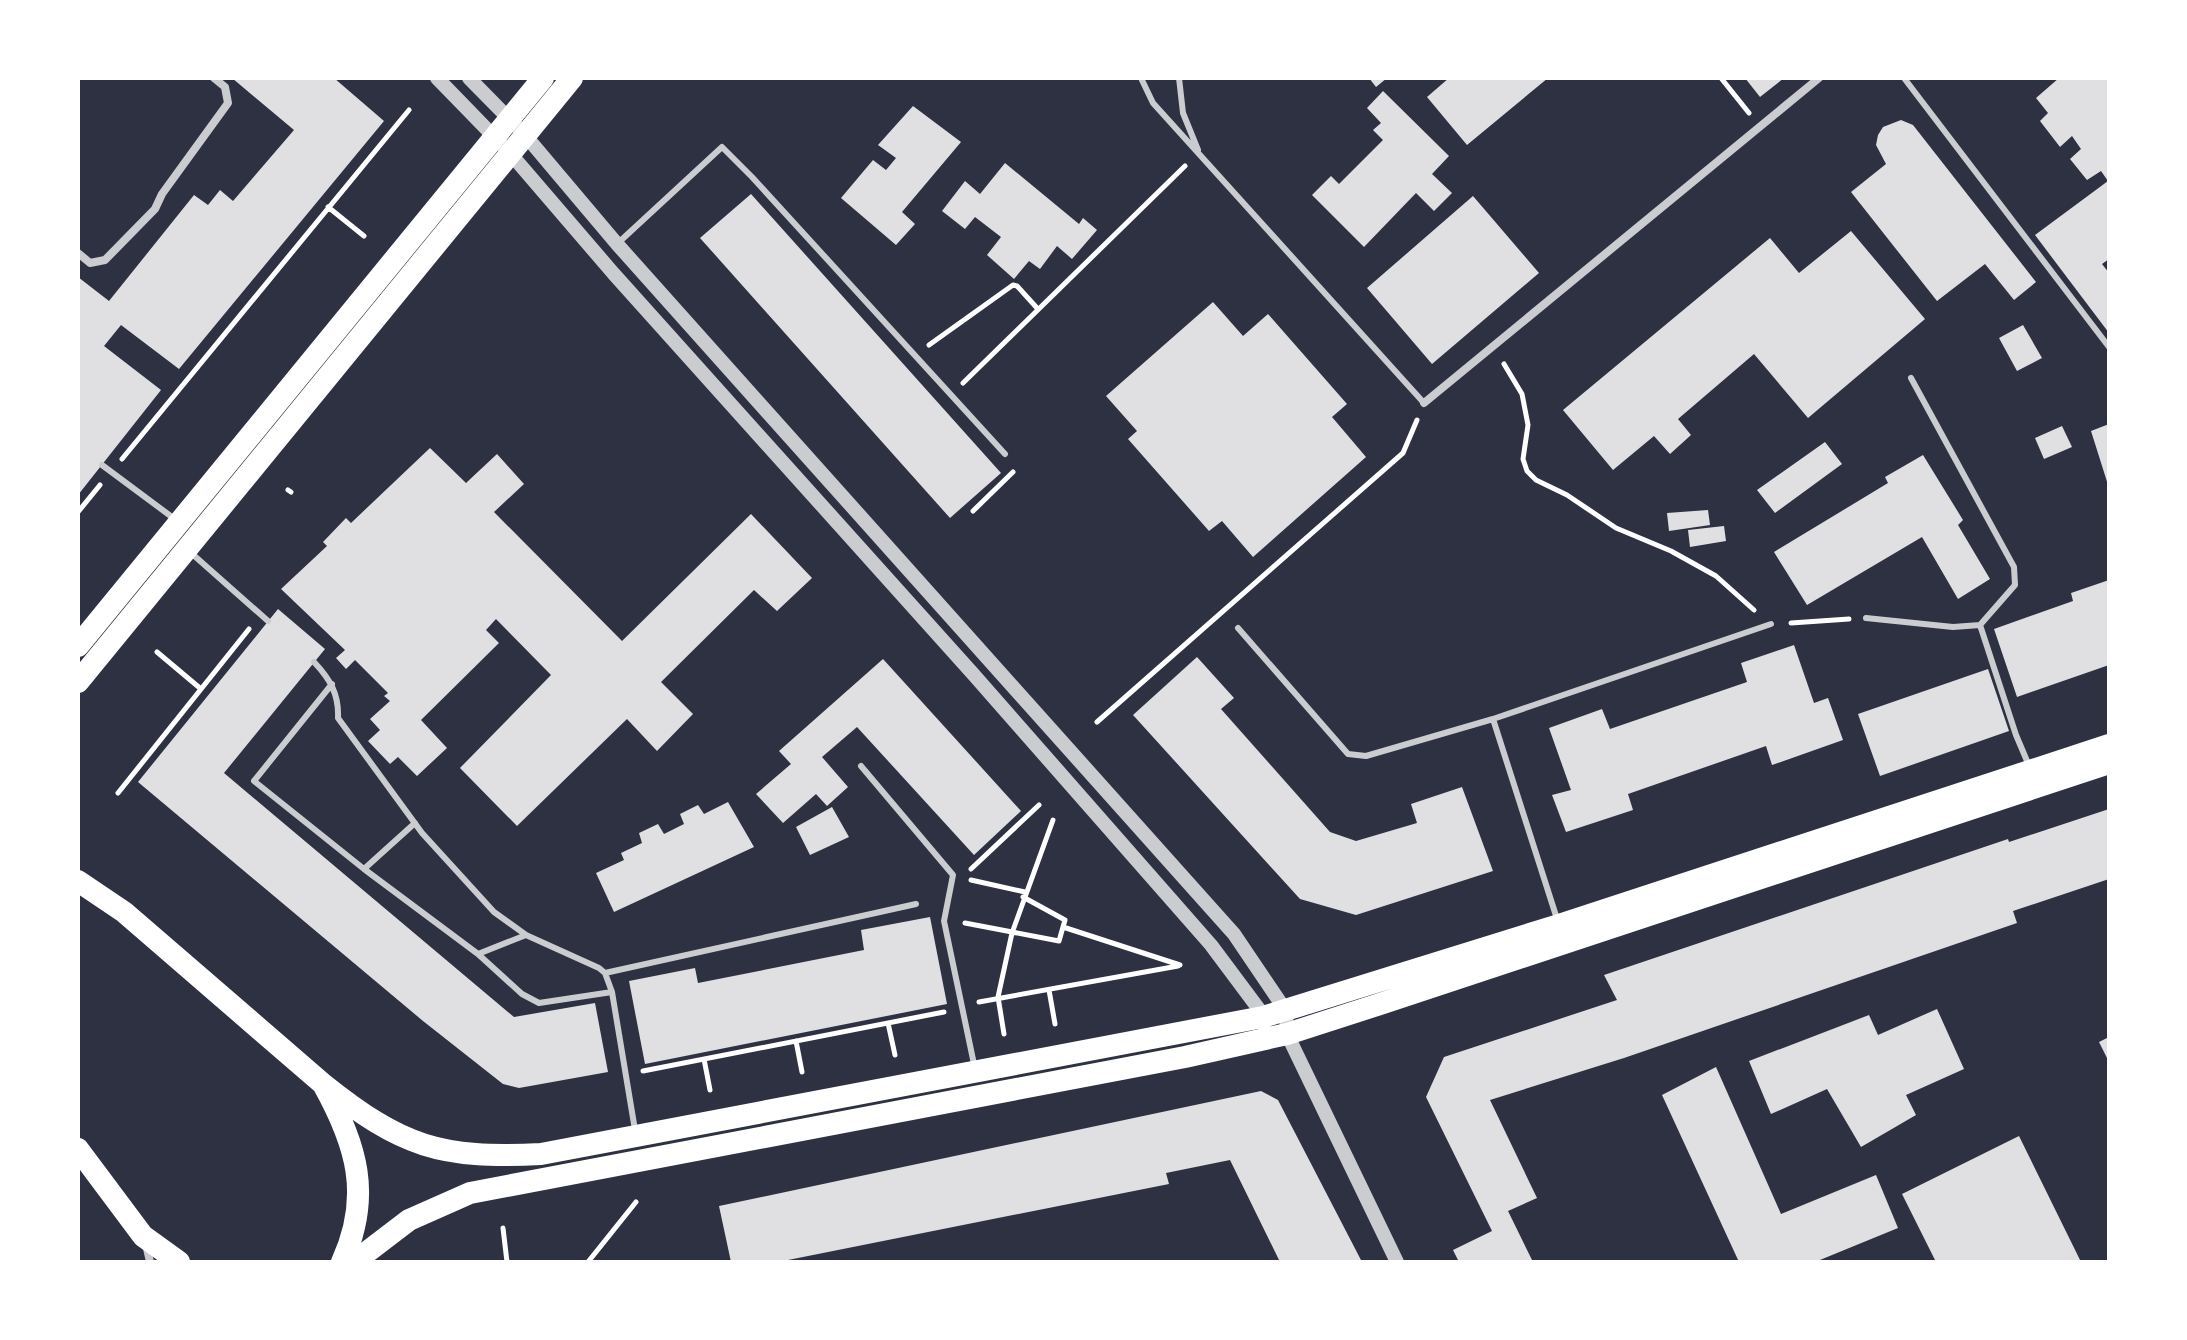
<svg xmlns="http://www.w3.org/2000/svg" width="2187" height="1340" viewBox="0 0 2187 1340" font-family="Inter,sans-serif">
<rect width="100%" height="100%" fill="#2d3142"/>
<path fill="#e0e0e3" d="M 232,78 L 334,78 L 384,121 L 179,369 L 121,325 L 104,346 L 161,390 L 78,495 L 78,277 L 109,301 L 194,195 L 208,205 L 220,190 L 233,201 L 294,130 Z
M 1369,78 L 1387,78 L 1376,87 Z
M 1449,78 L 1548,78 L 1467,145 L 1427,97 Z
M 1745,78 L 1784,78 L 1760,97 Z
M 2059,78 L 2109,78 L 2109,259 L 2102,264 L 2109,273 L 2109,333 L 2035,235 L 2108,181 L 2101,171 L 2087,180 L 2070,159 L 2081,149 L 2072,136 L 2060,147 L 2040,121 L 2048,113 L 2036,98 Z
M 1383,91 L 1449,156 L 1432,174 L 1452,193 L 1434,211 L 1416,193 L 1364,247 L 1312,195 L 1331,176 L 1339,184 L 1383,140 L 1373,130 L 1381,123 L 1367,108 Z
M 913,106 L 961,142 L 902,212 L 915,224 L 896,245 L 841,198 L 873,160 L 886,170 L 896,158 L 878,145 Z
M 1901,120 L 1913,125 L 2036,282 L 2014,300 L 1985,264 L 1937,301 L 1851,192 L 1886,164 L 1876,145 L 1878,135 L 1883,127 Z
M 1005,163 L 1079,224 L 1083,218 L 1097,230 L 1072,259 L 1057,246 L 1040,269 L 1029,261 L 1014,279 L 987,255 L 1001,237 L 975,217 L 965,229 L 942,211 L 965,181 L 980,194 Z
M 751,194 L 1001,473 L 950,518 L 700,238 Z
M 1473,196 L 1539,273 L 1432,364 L 1367,288 Z
M 1851,231 L 1925,319 L 1808,418 L 1754,354 L 1678,419 L 1691,435 L 1670,454 L 1654,436 L 1613,470 L 1563,410 L 1770,238 L 1799,273 Z
M 1213,302 L 1243,336 L 1268,314 L 1347,404 L 1332,417 L 1366,457 L 1253,557 L 1222,521 L 1209,531 L 1128,439 L 1137,431 L 1106,396 Z
M 2023,325 L 2042,358 L 2017,371 L 1999,338 Z
M 2109,424 L 2109,488 L 2091,431 Z
M 2062,426 L 2072,447 L 2044,459 L 2035,438 Z
M 1825,442 L 1842,464 L 1775,513 L 1757,490 Z
M 430,448 L 466,483 L 497,454 L 524,484 L 494,512 L 622,641 L 751,514 L 812,578 L 777,611 L 754,590 L 661,682 L 693,714 L 657,751 L 627,719 L 517,826 L 460,768 L 551,675 L 496,619 L 486,630 L 499,643 L 421,720 L 447,748 L 417,776 L 398,757 L 390,764 L 368,741 L 380,730 L 370,719 L 390,701 L 384,696 L 388,693 L 355,660 L 346,669 L 336,658 L 345,650 L 281,589 L 327,546 L 323,542 L 346,518 L 351,523 Z
M 1923,455 L 1963,520 L 1958,525 L 1990,579 L 1958,599 L 1922,537 L 1807,605 L 1774,552 L 1888,483 L 1885,477 Z
M 1708,510 L 1710,525 L 1669,531 L 1667,513 Z
M 1724,526 L 1726,541 L 1690,547 L 1688,530 Z
M 2109,580 L 2109,665 L 2017,697 L 1994,629 L 2073,601 L 2071,593 Z
M 278,609 L 325,649 L 224,773 L 514,1017 L 595,1003 L 608,1072 L 519,1088 L 503,1084 L 423,1021 L 138,782 Z
M 1794,645 L 1814,703 L 1828,698 L 1843,740 L 1772,765 L 1766,746 L 1628,794 L 1633,810 L 1566,832 L 1552,795 L 1571,790 L 1549,728 L 1602,709 L 1610,729 L 1747,682 L 1741,663 Z
M 1197,657 L 1234,698 L 1221,709 L 1330,832 L 1356,841 L 1417,823 L 1411,804 L 1462,787 L 1493,871 L 1356,915 L 1300,899 L 1133,715 Z
M 883,659 L 1021,811 L 974,855 L 857,727 L 822,757 L 848,787 L 827,806 L 816,794 L 783,823 L 756,794 L 791,764 L 779,751 Z
M 1988,669 L 2009,731 L 1880,776 L 1858,714 Z
M 728,802 L 754,847 L 614,912 L 596,873 L 624,860 L 621,853 L 642,843 L 639,833 L 658,824 L 664,834 L 684,824 L 680,814 L 698,805 L 704,814 Z
M 832,807 L 849,837 L 810,855 L 796,827 Z
M 2109,809 L 2109,879 L 2013,911 L 2017,923 L 1624,1058 L 1490,1100 L 1537,1198 L 1508,1211 L 1533,1262 L 1459,1262 L 1453,1250 L 1492,1231 L 1426,1097 L 1444,1057 L 1617,1000 L 1604,975 L 2008,839 L 2009,842 Z
M 930,917 L 947,1004 L 645,1064 L 629,981 L 695,968 L 698,983 L 864,950 L 861,930 Z
M 1937,1009 L 1964,1069 L 1906,1095 L 1916,1115 L 1861,1147 L 1827,1089 L 1771,1114 L 1749,1061 L 1869,1015 L 1878,1035 Z
M 2109,1037 L 2109,1062 L 2099,1042 Z
M 1716,1067 L 1781,1214 L 1876,1175 L 1898,1228 L 1815,1262 L 1739,1262 L 1662,1095 Z
M 1261,1091 L 1278,1100 L 1362,1262 L 1280,1262 L 1230,1160 L 1166,1173 L 1169,1184 L 778,1262 L 731,1262 L 719,1206 Z
M 2019,1136 L 2081,1262 L 1936,1262 L 1902,1194 Z"/>
<g fill="none" stroke-linecap="round" stroke-linejoin="round">
<path stroke="#fff" stroke-width="5" d="M 1721,78 L 1749,113
M 328,207 L 364,236
M 929,345 L 1013,285 L 1017,286 L 1037,308
M 1504,364 L 1522,394 L 1528,425 L 1523,459 L 1527,471 L 1536,480 L 1567,495 L 1616,528 L 1671,551 L 1716,576 L 1754,610
M 963,383 L 1185,166
M 122,459 L 409,110
M 288,490 L 291,492
M 973,511 L 1013,472
M 78,512 L 100,485
M 1791,623 L 1849,619
M 157,652 L 201,689
M 1097,722 L 1403,453 L 1417,420
M 118,793 L 249,629
M 971,869 L 1039,805
M 971,880 L 1025,892
M 1023,897 L 1065,920 L 1063,927
M 965,923 L 1059,941 L 1063,927 L 1180,965
M 1049,990 L 1055,1024
M 979,1002 L 1178,966
M 888,1023 L 895,1055
M 1004,1034 L 998,997 L 1012,933 L 1053,820
M 796,1041 L 802,1072
M 704,1059 L 710,1090
M 643,1071 L 944,1012
M 503,1228 L 507,1262
M 588,1262 L 636,1202"/>
<path stroke="#caccd0" stroke-width="6" d="M 1141,78 L 1153,103 L 1424,403
M 1179,78 L 1183,113 L 1198,150
M 1904,78 L 2109,347
M 617,244 L 722,147 L 752,177 L 1005,454
M 1911,378 L 2014,567 L 2015,585 L 1980,625
M 102,465 L 176,520
M 190,552 L 268,621
M 1866,618 L 1953,627 L 1980,625 L 2016,735 L 2030,768
M 1238,628 L 1348,754 L 1366,756 L 1493,719 L 1558,922
M 314,662 C 330,679 339,694 338,718 L 422,833 L 494,912 L 526,935 L 599,968 L 605,973 L 612,992 L 635,1130
M 332,684 L 254,781 L 364,869 L 478,954 L 526,935
M 1493,719 L 1771,624
M 861,766 L 953,875 L 944,921 L 975,1069
M 364,869 L 415,823
M 478,954 L 522,994 L 539,1003 L 612,992
M 605,973 L 916,904"/>
<path stroke="#caccd0" stroke-width="8" d="M 78,253 L 90,263 L 105,260 L 155,209 L 162,194 L 228,103 L 225,87 L 214,78
M 1424,403 L 1819,78
M 146,1244 L 150,1262"/>
<path stroke="#caccd0" stroke-width="14" d="M 437,78 L 510,153 L 613,273 L 974,675 L 1211,945 L 1267,1020
M 469,78 L 525,135 L 617,244 L 1234,934 L 1286,1011 L 1287,1034 L 1397,1262"/>
<path stroke="#fff" stroke-width="22" d="M 78,646 L 543,78
M 78,682 L 572,78
M 78,881 L 124,912 L 323,1084 C 357,1145 372,1196 342,1262
M 323,1084 C 402,1147 440,1159 541,1154 L 1263,1017 L 1559,925 L 2109,745
M 78,1149 L 143,1236 L 179,1262
M 354,1262 L 409,1220 L 470,1193 L 1185,1057 L 1287,1034 L 1380,1004 L 2109,763"/>
</g>
<rect width="2187" height="1340" fill="none" stroke="#ffffff" stroke-width="160"/>
</svg>
